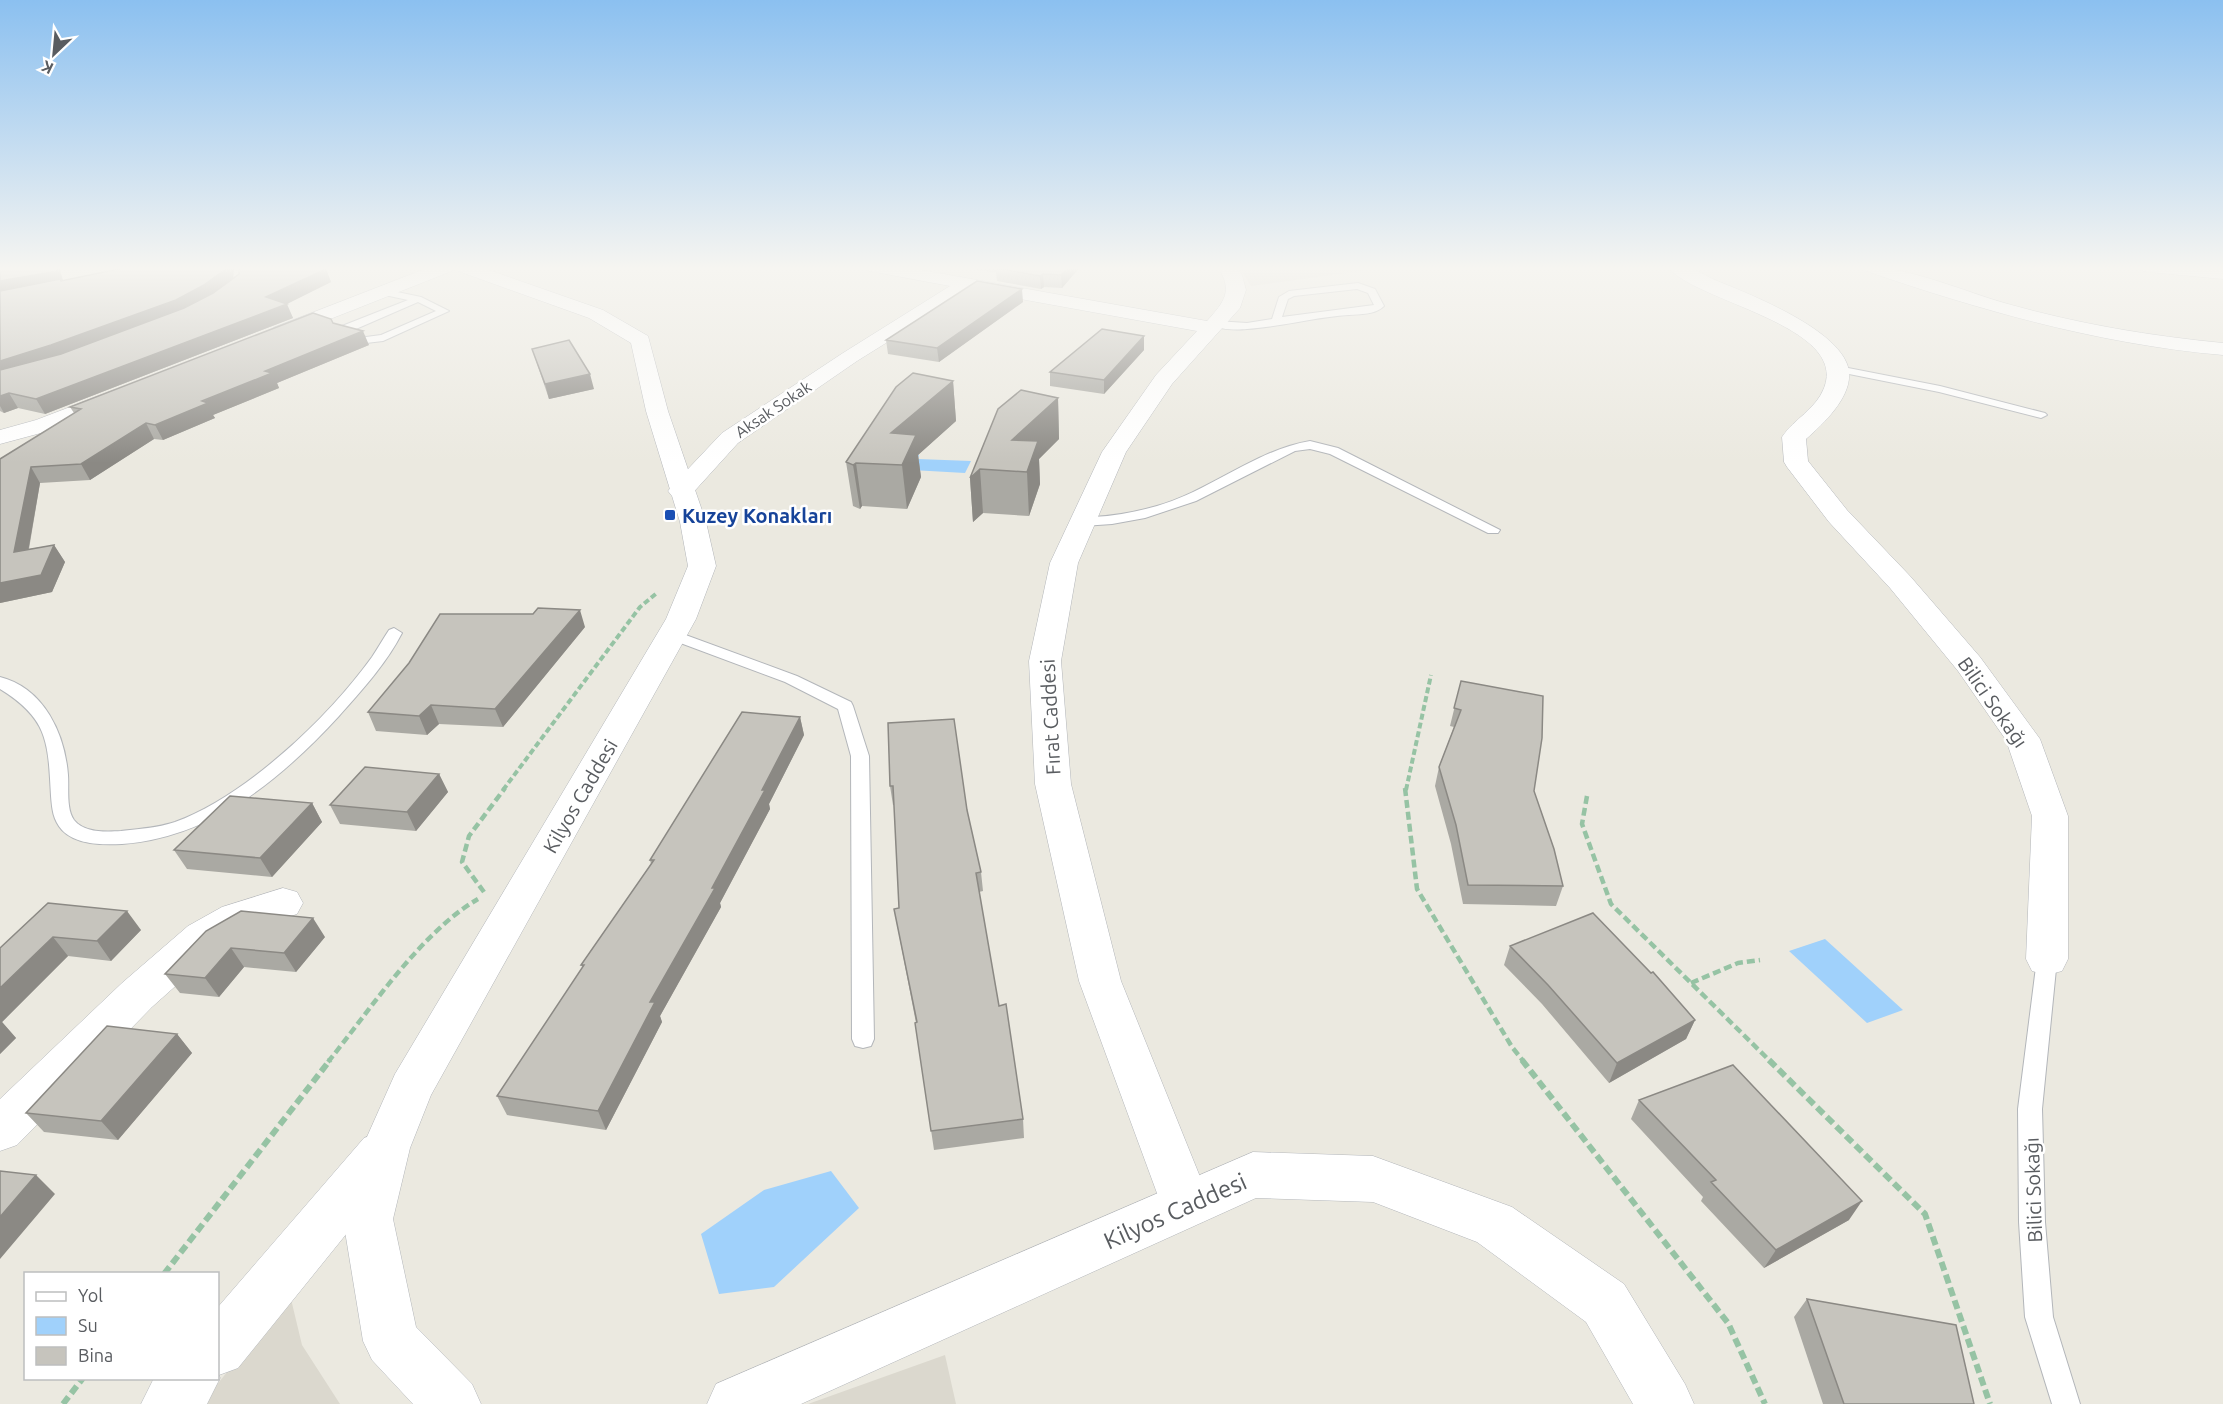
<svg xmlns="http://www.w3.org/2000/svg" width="2223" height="1404" viewBox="0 0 2223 1404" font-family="Ubuntu,sans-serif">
<rect width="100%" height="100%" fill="#ebe9e0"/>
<path fill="#dbd8ce" d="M 1239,267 L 1390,267 L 1251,286 Z
M 290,1295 L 302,1345 L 340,1404 L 201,1404 Z
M 945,1355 L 956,1404 L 808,1404 Z"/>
<path fill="#a0d1fb" d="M 901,454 L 919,455 L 918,459 L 971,461 L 965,473 L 894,469 Z
M 1825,939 L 1903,1010 L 1867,1023 L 1789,951 Z
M 831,1171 L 859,1208 L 774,1287 L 719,1294 L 701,1234 L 764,1190 Z"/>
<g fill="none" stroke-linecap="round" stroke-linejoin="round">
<defs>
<path id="service" d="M 1358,283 L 1375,289 L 1384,306 C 1375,315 1361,314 1349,315 C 1315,317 1281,327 1247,329 C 1237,330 1218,330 1211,324 L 1216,321 L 1247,323 L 1272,319 L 1279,297 L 1289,291 ZM 1357,289 L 1368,293 L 1374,305 L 1282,317 L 1288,299 L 1294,296 Z
M 383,289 L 421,297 L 449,311 L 383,341 L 366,343 L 339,335 L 338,333 L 342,326 L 408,300 L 380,294 L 380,290 ZM 418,302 L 436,311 L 381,335 L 366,337 L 349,332 Z
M 1838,366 L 1940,386 L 2045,413 L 2047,415 L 2041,418 L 1939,392 L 1834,371 L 1833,369 Z
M 1310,441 L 1338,448 L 1500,530 L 1498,533 L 1488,533 L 1330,454 L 1310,449 L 1295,451 L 1196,501 L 1145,518 L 1112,524 L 1083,526 L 1076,522 C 1081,517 1086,518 1093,517 C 1115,516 1136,512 1157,506 C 1210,491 1256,450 1310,441 Z
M 394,628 L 402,633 C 386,664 362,690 339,716 C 280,780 212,837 122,844 C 103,845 76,845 62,830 C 53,820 52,809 51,796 C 48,743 49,719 0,689 L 0,677 C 44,688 65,734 68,775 C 69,788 66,809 74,820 C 84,833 106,832 121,831 C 139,829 157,828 175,822 C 246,796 328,718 372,657 C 378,648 383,639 389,630 Z
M 672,630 L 797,676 L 851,702 L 853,706 L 869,756 L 874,1039 L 871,1046 L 863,1048 L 855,1046 L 852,1039 L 851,756 L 838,709 L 785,682 L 667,638 L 664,635 L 667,632 Z
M 2047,951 L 2054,953 L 2057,959 L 2042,1109 L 2045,1222 L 2053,1317 L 2080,1404 L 2052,1404 L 2025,1317 L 2019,1222 L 2018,1109 L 2037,959 L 2040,953 Z"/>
<path id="minor" d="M 430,267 L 455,267 L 452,271 L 287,336 L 273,336 L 270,332 L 273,328 Z
M 866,267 L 904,267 L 1207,321 C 1225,301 1233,291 1218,267 L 1236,267 L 1242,275 L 1246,290 L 1240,308 L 1172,384 L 1126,452 L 1078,563 L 1061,661 L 1071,784 L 1121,981 L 1211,1204 L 1204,1221 L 1186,1228 L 1168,1221 L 1161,1204 L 1079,981 L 1035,784 L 1029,661 L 1050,563 L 1102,452 L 1156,375 L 1197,331 L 971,290 L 857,361 L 738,443 L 690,496 L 681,499 L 672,496 L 668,491 L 672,486 L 722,433 L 843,353 L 950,286 L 875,272 L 869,271 Z
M 1668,267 C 1674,267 1681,266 1686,267 C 1695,268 1707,277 1715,280 C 1749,294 1843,330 1849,371 C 1852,397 1824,423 1806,439 L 1808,461 L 1847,510 L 1910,576 L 1980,657 L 2040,739 L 2068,816 L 2068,959 L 2062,971 L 2047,975 L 2032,971 L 2026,959 L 2032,816 L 2006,740 L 1958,671 L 1890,588 L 1829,522 L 1787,467 L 1784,462 L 1782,437 C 1794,419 1816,409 1824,388 C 1849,325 1692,301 1668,267 Z
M 1863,267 C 1905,265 1965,292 2008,304 C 2079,324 2150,336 2223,343 L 2223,355 C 2099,344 1983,311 1866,271 Z
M 2140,267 L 2223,269 L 2223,279 L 2149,272 L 2143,271 Z
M 115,390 L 123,392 L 126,397 L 123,402 L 52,430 L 0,444 L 0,430 L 36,420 Z
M 283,888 L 297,892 L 303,903 L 297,914 L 250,929 L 218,948 L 152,1007 L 17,1145 L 0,1151 L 0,1099 L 122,983 L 188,926 L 222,907 Z
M 381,1132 L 398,1138 L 405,1154 L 398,1170 L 238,1368 L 219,1375 L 220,1378 L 207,1404 L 141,1404 L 154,1378 L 218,1378 L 218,1307 L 364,1138 Z"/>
<path id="tertiary" d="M 455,267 L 480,267 L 603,310 L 648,336 L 668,411 L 706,522 L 716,566 L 696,619 L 431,1095 L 410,1148 L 393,1219 L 416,1327 L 472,1384 L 481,1404 L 413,1404 L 372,1360 L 363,1341 L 343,1219 L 362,1148 L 395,1074 L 666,619 L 688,566 L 680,522 L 646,411 L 631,343 L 589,318 L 458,271 Z
M 1253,1152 L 1373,1156 L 1512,1207 L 1624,1284 L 1685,1384 L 1694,1404 L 1633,1404 L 1586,1322 L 1477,1242 L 1373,1202 L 1256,1198 L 801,1404 L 707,1404 L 716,1384 Z"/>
</defs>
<use href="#service" stroke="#b3b6ba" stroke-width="2"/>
<use href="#minor" stroke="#b3b6ba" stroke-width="1"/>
<use href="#tertiary" stroke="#b3b6ba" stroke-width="1"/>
<path stroke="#96c3a4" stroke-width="4" stroke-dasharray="6 3" stroke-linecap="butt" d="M 503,790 L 640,607 L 658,592
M 1406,790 L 1431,675"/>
<path stroke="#96c3a4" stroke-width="4.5" stroke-dasharray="8 4" stroke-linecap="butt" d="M 1405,788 L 1417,889 L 1512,1047 L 1524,1062
M 1587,796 L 1582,824 L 1611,904 L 1771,1062
M 484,892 L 462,862 L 469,836 L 505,788
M 1691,983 L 1738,963 L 1760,960
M 328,1062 C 370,1010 421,932 478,899"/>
<path stroke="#96c3a4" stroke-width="6" stroke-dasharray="9 4.5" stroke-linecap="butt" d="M 1522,1060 L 1728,1323 L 1765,1404
M 1769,1060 L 1925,1214 L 1990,1404
M 164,1274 L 330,1060
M 63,1404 L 83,1378"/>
<use href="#service" fill="#fff" fill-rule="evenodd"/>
<use href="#minor" fill="#fff" fill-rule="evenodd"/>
<use href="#tertiary" fill="#fff" fill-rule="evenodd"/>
</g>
<path fill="#aaa9a3" d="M 0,267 L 59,267 L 63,281 L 125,268 L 124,267 L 234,267 L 233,278 L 326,269 L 331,282 L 286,304 L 293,318 L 45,414 L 18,408 L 4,413 L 0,411 Z
M 956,267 L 1080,267 L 1062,288 L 1044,287 L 1041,289 L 997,281 L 996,272 L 956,268 Z
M 1023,302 L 939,362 L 888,354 L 886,340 Z
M 333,323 L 369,345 L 277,383 L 279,388 L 213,415 L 215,418 L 163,440 L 154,439 L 90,480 L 40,483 L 29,549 L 54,545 L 65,562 L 52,592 L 0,603 L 0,459 L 74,413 L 70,407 Z
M 532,349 L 594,389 L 549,399 Z
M 1144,350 L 1104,394 L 1050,386 L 1050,372 Z
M 953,381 L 956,421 L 918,455 L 921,477 L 907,509 L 862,506 L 860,509 L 853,506 L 846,462 Z
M 1058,398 L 1059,439 L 1039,459 L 1040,484 L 1029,516 L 983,513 L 973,522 L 970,478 Z
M 585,627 L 503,727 L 439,724 L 427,735 L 376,731 L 368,712 Z
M 1461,681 L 1534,791 L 1563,886 L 1556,906 L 1463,904 L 1451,844 L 1435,786 L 1439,767 L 1454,727 L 1450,726 Z
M 800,717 L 804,735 L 769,804 L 770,809 L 720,903 L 721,907 L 660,1016 L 662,1022 L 606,1130 L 507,1115 L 497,1096 L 583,968 L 581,965 L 651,864 L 650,860 Z
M 888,723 L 967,810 L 981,872 L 983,891 L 979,892 L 999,1006 L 1023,1119 L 1024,1138 L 934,1150 L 915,1023 L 916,1023 L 894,909 L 899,908 L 894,805 L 893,805 L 890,786 Z
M 439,774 L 448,792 L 416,831 L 340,824 L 330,805 Z
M 312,803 L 322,822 L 272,877 L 187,869 L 174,850 Z
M 48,903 L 141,930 L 111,961 L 68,956 L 2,1022 L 16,1038 L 0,1054 L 0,948 Z
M 206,931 L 325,937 L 296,972 L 244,967 L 219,997 L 180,993 L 165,974 Z
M 1510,946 L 1651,973 L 1695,1020 L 1686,1039 L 1609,1083 L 1542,1004 L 1504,965 Z
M 177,1034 L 192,1053 L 118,1140 L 44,1132 L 26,1113 Z
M 1639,1100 L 1849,1220 L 1764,1268 L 1701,1201 L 1703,1197 L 1631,1119 Z
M 1807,1299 L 1974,1404 L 1823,1404 L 1794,1317 Z"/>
<path fill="#8b8984" d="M 56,267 L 59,267 L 64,284 L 0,296 L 0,281 Z
M 227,267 L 234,267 L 233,281 L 210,298 L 0,378 L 0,361 Z
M 1069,267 L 1080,267 L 1062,288 L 1061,275 Z
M 326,269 L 331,282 L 279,308 L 287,304 L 293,318 L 45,414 L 36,399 L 266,297 Z
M 1043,274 L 1044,287 L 1041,289 L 1040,276 Z
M 1022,289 L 1023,302 L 939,362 L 937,348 Z
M 363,331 L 369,345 L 277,383 L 279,388 L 213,415 L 215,418 L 163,440 L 155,425 L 265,371 Z
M 1144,336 L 1144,350 L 1104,394 L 1104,380 Z
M 590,374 L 594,389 L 549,399 L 545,384 Z
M 953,381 L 956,421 L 918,455 L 921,477 L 907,509 L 902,465 L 891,433 Z
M 9,393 L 18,408 L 4,413 L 0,406 L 0,396 Z
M 1058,398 L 1059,439 L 1039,459 L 1040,484 L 1029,516 L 1027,472 L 1012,440 Z
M 146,423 L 154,439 L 90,480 L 81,464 Z
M 856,463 L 862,506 L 860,509 L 853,465 Z
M 31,467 L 40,483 L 25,569 L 14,552 Z
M 980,469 L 983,513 L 973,522 L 970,478 Z
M 54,545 L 65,562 L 52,592 L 0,603 L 0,583 Z
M 580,610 L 585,627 L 503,727 L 495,709 Z
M 431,705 L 439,724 L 427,735 L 419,716 Z
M 800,717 L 804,735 L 769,804 L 770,809 L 720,903 L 721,907 L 660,1016 L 662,1022 L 606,1130 L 598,1111 L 650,1002 L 712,888 Z
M 439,774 L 448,792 L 416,831 L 407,812 Z
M 312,803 L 322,822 L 272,877 L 260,858 Z
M 127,911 L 141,930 L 111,961 L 97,941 Z
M 313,918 L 325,937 L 296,972 L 284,953 Z
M 53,937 L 68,956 L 2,1022 L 16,1038 L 0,1054 L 0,988 Z
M 231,948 L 244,967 L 219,997 L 205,978 Z
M 1695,1020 L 1686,1039 L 1609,1083 L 1617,1063 Z
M 177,1034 L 192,1053 L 118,1140 L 101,1121 Z
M 36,1175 L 55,1194 L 0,1259 L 0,1217 Z
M 1862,1201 L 1849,1220 L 1764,1268 L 1776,1250 Z"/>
<path fill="#c6c4bd" stroke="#8b8984" stroke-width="1.5" d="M 0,267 L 56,267 L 57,271 L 0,281 Z
M 128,267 L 227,267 L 227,268 L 204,285 L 176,300 L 51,345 L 0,361 L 0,291 L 60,279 L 61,281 Z
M 239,267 L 324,267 L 326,269 L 266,297 L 287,304 L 36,399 L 9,393 L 0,396 L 0,370 L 61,354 L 184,308 L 213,293 L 239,274 Z
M 998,267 L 1069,267 L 1061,275 L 1043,274 L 1040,276 L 996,268 Z
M 977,281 L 1022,289 L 937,348 L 886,340 Z
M 313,313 L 331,319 L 333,323 L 363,331 L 265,371 L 272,373 L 202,401 L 208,403 L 155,425 L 146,423 L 81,464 L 31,467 L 14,552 L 54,545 L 41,575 L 0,583 L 0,459 L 81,409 L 70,407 Z
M 1102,329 L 1144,336 L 1104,380 L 1050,372 Z
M 569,340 L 590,374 L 545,384 L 532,349 Z
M 913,373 L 953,381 L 891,433 L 916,435 L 902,465 L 856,463 L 853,465 L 846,462 L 896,387 Z
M 1021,390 L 1058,398 L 1012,440 L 1038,441 L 1027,472 L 980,469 L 970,478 L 998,409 Z
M 538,608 L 580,610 L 495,709 L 431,705 L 419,716 L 368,712 L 409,663 L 440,614 L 533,614 Z
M 1461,681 L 1543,696 L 1542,738 L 1534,791 L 1554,849 L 1563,886 L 1468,885 L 1456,825 L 1439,767 L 1461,710 L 1454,708 Z
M 742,712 L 800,717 L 762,790 L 765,790 L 712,888 L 715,888 L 650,1002 L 655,1002 L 598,1111 L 497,1096 L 584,965 L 581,965 L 654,860 L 650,860 Z
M 954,719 L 967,810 L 981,872 L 976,873 L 999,1006 L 1006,1004 L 1023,1119 L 931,1131 L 915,1023 L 917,1022 L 894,909 L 899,908 L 893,786 L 890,786 L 888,723 Z
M 365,767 L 439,774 L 407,812 L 330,805 Z
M 230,796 L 312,803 L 260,858 L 174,850 Z
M 48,903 L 127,911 L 97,941 L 53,937 L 0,988 L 0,948 Z
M 241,911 L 313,918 L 284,953 L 231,948 L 205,978 L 165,974 L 206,931 Z
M 1593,913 L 1651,973 L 1653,972 L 1695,1020 L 1617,1063 L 1548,985 L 1510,946 Z
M 107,1026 L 177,1034 L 101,1121 L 26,1113 Z
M 1733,1065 L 1862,1201 L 1776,1250 L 1711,1182 L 1716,1180 L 1639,1100 Z
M 0,1171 L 36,1175 L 0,1217 Z
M 1807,1299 L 1956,1325 L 1974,1404 L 1844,1404 Z"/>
<linearGradient id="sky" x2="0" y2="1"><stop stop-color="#8bc0f0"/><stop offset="0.58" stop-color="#f6f5f1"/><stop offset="1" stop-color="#f6f5f1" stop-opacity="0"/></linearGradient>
<rect width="2223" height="463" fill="url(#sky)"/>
<rect fill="#1a4fb4" stroke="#fff" stroke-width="2" x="664" y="509" width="12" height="12" rx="3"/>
<g text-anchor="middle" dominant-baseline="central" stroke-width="5" stroke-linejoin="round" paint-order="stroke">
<g font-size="16" fill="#595c60" stroke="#fff">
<text transform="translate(773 409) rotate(-34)">Aksak Sokak</text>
</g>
<g font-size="20" font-weight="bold" fill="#164399" stroke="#fff" text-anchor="start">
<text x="682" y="515">Kuzey Konakları</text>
</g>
<g font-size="20" fill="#595c60" stroke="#fff">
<text transform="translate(1993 702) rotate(55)">Bilici Sokağı</text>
<text transform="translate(1050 717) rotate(-93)">Fırat Caddesi</text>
<text transform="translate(580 796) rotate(-60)">Kilyos Caddesi</text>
<text transform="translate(2033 1190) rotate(-92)">Bilici Sokağı</text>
</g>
<g font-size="24" fill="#595c60" stroke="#fff">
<text transform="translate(1175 1211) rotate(-24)">Kilyos Caddesi</text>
</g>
</g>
<rect x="24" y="1272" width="195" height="108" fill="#ffffff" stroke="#bdbebf" stroke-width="1.5"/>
<rect x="36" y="1292" width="30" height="9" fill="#ffffff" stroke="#bdbebf" stroke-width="1.5"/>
<text x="78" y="1302" font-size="18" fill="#595c60">Yol</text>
<rect x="36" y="1317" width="30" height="18" fill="#a0d1fb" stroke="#bdbebf" stroke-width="1.5"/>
<text x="78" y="1332" font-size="18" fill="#595c60">Su</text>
<rect x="36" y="1347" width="30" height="18" fill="#c6c4bd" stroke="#bdbebf" stroke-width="1.5"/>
<text x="78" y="1362" font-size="18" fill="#595c60">Bina</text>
<g transform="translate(54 54) rotate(206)" stroke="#ffffff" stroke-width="4.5" paint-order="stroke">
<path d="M0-4.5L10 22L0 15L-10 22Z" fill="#595c60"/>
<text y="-9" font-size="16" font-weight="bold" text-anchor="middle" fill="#595c60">K</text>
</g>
</svg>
